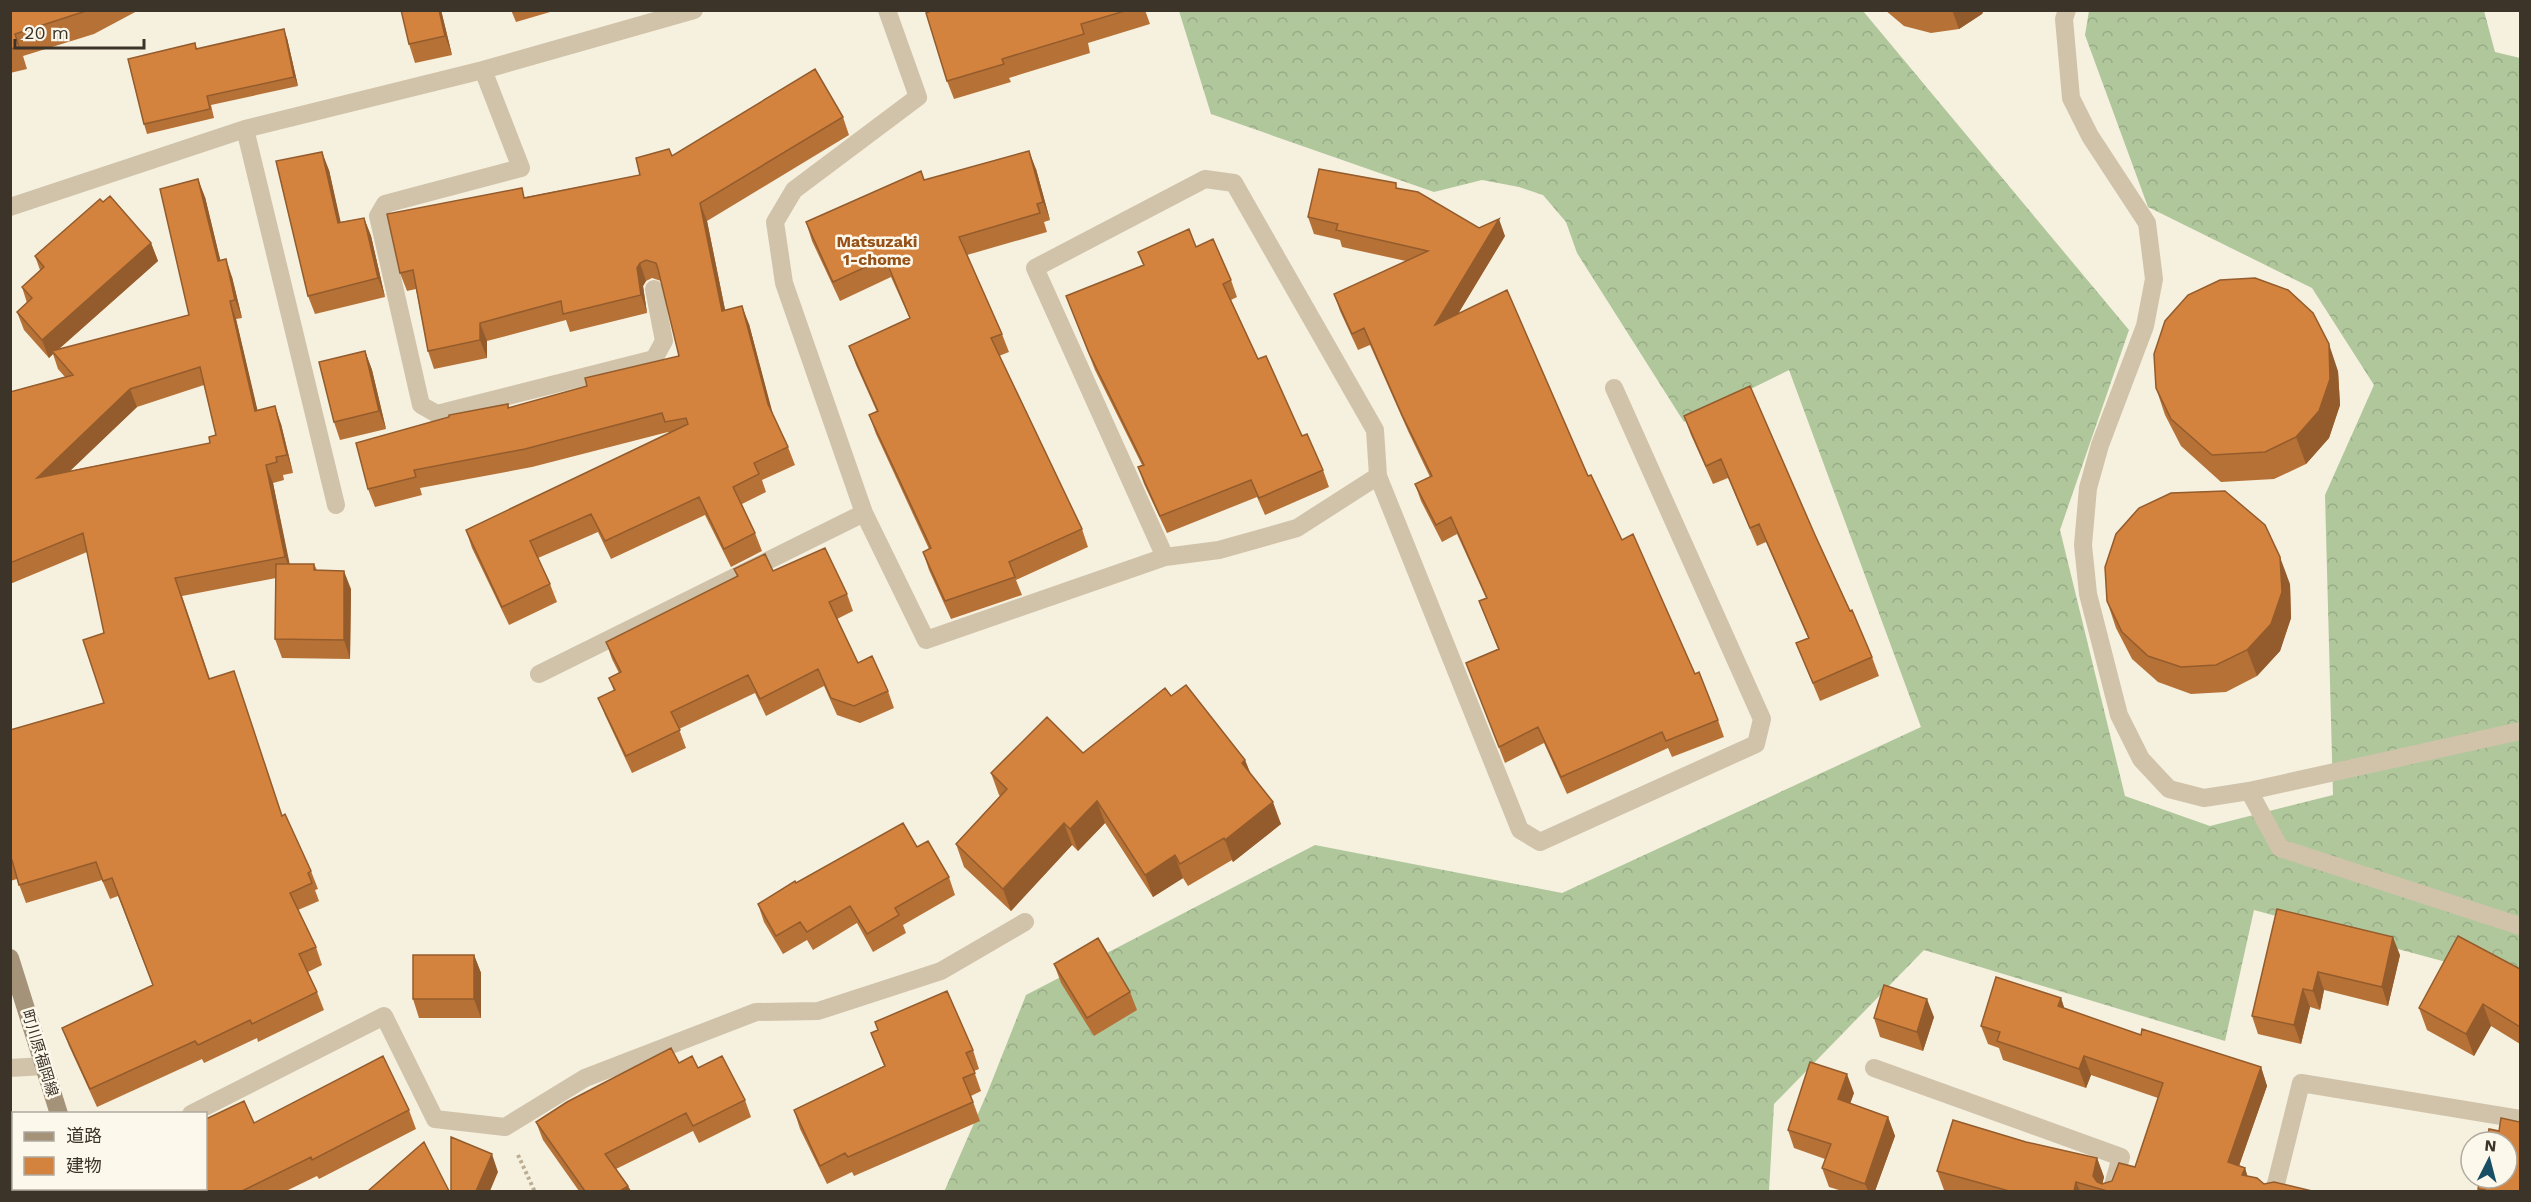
<svg xmlns="http://www.w3.org/2000/svg" width="2531" height="1202" viewBox="0 0 2531 1202" font-family="'Work Sans','Noto Sans JP',sans-serif">
<defs>
<pattern id="forest-crowns" width="20" height="18" patternUnits="userSpaceOnUse" patternTransform="scale(1.5)"><rect width="20" height="18" fill="#b0c79c"/><path d="M2 6a3 3 0 1 1 6 0M12 15a3 3 0 1 1 6 0" fill="none" stroke="#98ab86"/></pattern>
</defs>
<rect width="100%" height="100%" fill="#f6f0df"/>
<path fill="url(#forest-crowns)" d="M 1179,11 L 1863,11 L 2129,330 L 2060,530 L 2125,796 L 2210,826 L 2333,795 L 2325,495 L 2374,385 L 2312,288 L 2148,207 L 2085,35 L 2089,11 L 2484,11 L 2495,52 L 2520,58 L 2520,994 L 2446,962 L 2254,910 L 2225,1041 L 1924,950 L 1774,1104 L 1769,1191 L 944,1192 L 988,1091 L 1026,995 L 1315,845 L 1562,893 L 1921,727 L 1789,370 L 1684,422 L 1577,253 L 1566,222 L 1543,195 L 1519,187 L 1482,180 L 1434,192 L 1211,114 Z"/>
<g fill="none" stroke-linecap="round" stroke-linejoin="round">
<path stroke="#bcad92" stroke-width="4" stroke-dasharray="3 3" stroke-linecap="butt" d="M 518,1155 L 535,1192"/>
<path stroke="#d0c3a9" stroke-width="18" d="M 2067,10 L 2064,19 L 2071,98 L 2090,136 L 2147,223 L 2154,279 L 2145,326 L 2100,445 L 2088,488 L 2083,545 L 2088,594 L 2119,715 L 2141,759 L 2169,789 L 2204,798 L 2249,791 L 2520,731
M 2249,791 L 2280,848 L 2520,926"/>
<path stroke="#d0c3a9" stroke-width="18" d="M 887,10 L 918,97 L 794,190 L 775,222 L 784,283 L 864,513 L 926,640 L 1165,557 L 1219,550 L 1297,528 L 1378,476 L 1375,430 L 1234,183 L 1205,179 L 1035,268 L 1165,557
M 483,70 L 521,168 L 385,204 L 378,216 L 421,405 L 437,414 L 654,359 L 664,341 L 654,289
M 245,129 L 336,505
M 10,207 L 245,129 L 483,70 L 694,10
M 1378,476 L 1520,830 L 1540,842 L 1756,744 L 1762,719 L 1614,388
M 539,674 L 864,513
M 10,1068 L 44,1066
M 1874,1068 L 2121,1157 L 2111,1192
M 191,1114 L 384,1016 L 435,1119 L 505,1127 L 585,1078 L 756,1012 L 818,1011 L 941,971 L 1025,922
M 2274,1192 L 2301,1083 L 2520,1119"/>
<path stroke="#a49279" stroke-width="18" d="M 10,958 L 59,1114
M 82,1188 L 83,1192"/>
</g>
<path fill="#b67136" fill-rule="evenodd" d="M 10,10 L 139,10 L 94,34 L 23,56 L 27,69 L 10,73 Z
M 401,10 L 441,10 L 452,55 L 415,63 L 409,44 Z
M 511,10 L 557,10 L 516,22 Z
M 933,10 L 1145,10 L 1150,24 L 1088,43 L 1090,53 L 1009,78 L 1011,82 L 954,99 L 947,81 Z
M 1885,10 L 1984,10 L 1982,14 L 1959,29 L 1931,33 L 1904,26 Z
M 287,38 L 298,86 L 211,105 L 214,118 L 147,134 L 144,124 L 195,43 L 197,49 Z
M 843,117 L 849,135 L 707,221 L 725,310 L 749,324 L 772,413 L 788,447 L 795,465 L 762,480 L 766,492 L 742,504 L 755,533 L 762,551 L 731,567 L 705,515 L 611,559 L 598,532 L 538,558 L 550,584 L 557,602 L 509,625 L 472,548 L 466,530 L 669,433 L 668,432 L 532,467 L 420,488 L 422,495 L 375,507 L 368,489 L 508,404 L 509,408 L 587,386 L 679,356 L 661,281 L 652,278 L 646,281 L 643,286 L 647,313 L 570,332 L 566,320 L 487,341 L 487,358 L 434,369 L 428,351 L 416,289 L 407,291 L 400,273 L 526,197 L 640,175 L 672,156 Z
M 1036,169 L 1050,220 L 1044,222 L 1047,232 L 967,255 L 1002,334 L 1009,352 L 999,356 L 1082,529 L 1088,547 L 1016,580 L 1022,595 L 951,619 L 929,570 L 923,552 L 929,549 L 876,434 L 869,415 L 877,412 L 856,365 L 849,346 L 910,319 L 891,277 L 840,301 L 812,241 L 806,222 L 924,180 Z
M 329,170 L 340,222 L 364,218 L 371,236 L 385,297 L 315,314 L 308,296 Z
M 1398,188 L 1479,228 L 1505,236 L 1458,314 L 1588,476 L 1622,540 L 1695,674 L 1718,720 L 1724,737 L 1672,757 L 1668,748 L 1567,794 L 1544,743 L 1505,763 L 1466,663 L 1498,649 L 1479,601 L 1486,598 L 1457,534 L 1442,542 L 1421,501 L 1415,484 L 1430,477 L 1408,431 L 1370,345 L 1358,350 L 1340,311 L 1334,294 L 1406,261 L 1342,247 L 1340,240 L 1314,234 L 1308,217 Z
M 205,197 L 220,260 L 232,277 L 242,318 L 236,319 L 257,410 L 281,424 L 293,473 L 283,475 L 284,480 L 273,483 L 289,564 L 314,564 L 317,570 L 351,589 L 350,659 L 282,658 L 275,639 L 276,578 L 182,596 L 210,679 L 240,689 L 282,816 L 311,871 L 318,889 L 315,890 L 319,901 L 298,910 L 316,947 L 322,965 L 308,972 L 317,992 L 324,1010 L 258,1042 L 257,1038 L 204,1063 L 202,1059 L 97,1107 L 69,1046 L 62,1028 L 153,986 L 118,896 L 110,899 L 102,880 L 26,903 L 17,879 L 10,881 L 10,730 L 104,703 L 104,633 L 87,552 L 10,584 L 10,392 L 65,377 L 58,369 L 53,354 L 49,358 L 24,330 L 17,312 L 27,303 L 22,287 L 40,270 L 35,256 L 103,202 L 151,243 L 158,261 L 58,350 L 189,315 ZM 204,385 L 216,435 L 210,443 L 69,471 L 137,407 Z
M 1196,247 L 1231,280 L 1237,297 L 1231,300 L 1258,359 L 1323,470 L 1329,487 L 1265,515 L 1257,497 L 1167,533 L 1144,484 L 1138,467 L 1142,465 L 1095,370 L 1066,296 L 1143,265 L 1138,252 Z
M 365,351 L 372,370 L 386,429 L 340,440 L 334,422 Z
M 2338,371 L 2340,405 L 2329,438 L 2306,464 L 2274,479 L 2221,482 L 2181,446 L 2165,415 L 2156,388 Z
M 1684,416 L 1815,535 L 1872,657 L 1879,676 L 1820,701 L 1796,643 L 1808,638 L 1766,542 L 1757,546 L 1728,478 L 1713,484 L 1691,435 Z
M 734,569 L 773,571 L 847,594 L 853,611 L 837,619 L 858,663 L 888,691 L 894,708 L 860,723 L 837,715 L 824,686 L 766,716 L 755,693 L 679,729 L 686,748 L 632,773 L 605,715 L 598,698 L 614,691 L 609,678 L 619,673 L 612,659 L 606,642 L 737,577 Z
M 2290,584 L 2291,618 L 2280,651 L 2257,676 L 2226,692 L 2191,694 L 2158,682 L 2132,659 L 2116,628 L 2107,601 Z
M 1171,696 L 1245,760 L 1250,773 L 1281,824 L 1233,862 L 1232,860 L 1188,886 L 1183,878 L 1153,897 L 1105,823 L 1078,851 L 1072,845 L 1011,911 L 964,867 L 956,844 L 1000,796 L 999,795 L 991,773 L 1083,753 Z
M 917,847 L 949,877 L 955,895 L 903,925 L 906,933 L 873,952 L 857,923 L 813,950 L 807,940 L 783,954 L 764,922 L 758,904 L 796,883 Z
M 2277,909 L 2400,955 L 2388,1006 L 2324,990 L 2320,1010 L 2310,1007 L 2301,1044 L 2258,1034 L 2252,1016 Z
M 474,955 L 481,973 L 481,1018 L 419,1018 L 413,999 Z
M 1054,964 L 1130,992 L 1137,1010 L 1094,1036 L 1061,983 Z
M 2520,969 L 2520,1044 L 2491,1026 L 2474,1056 L 2427,1030 L 2419,1008 Z
M 2061,998 L 2064,1008 L 2141,1035 L 2261,1067 L 2267,1086 L 2239,1166 L 2245,1168 L 2247,1176 L 2264,1184 L 2312,1191 L 1951,1191 L 1944,1190 L 1937,1171 L 2026,1142 L 2097,1158 L 2104,1177 L 2102,1184 L 2112,1181 L 2135,1167 L 2158,1098 L 2091,1075 L 2086,1088 L 2003,1060 L 1999,1048 L 1988,1044 L 1981,1026 Z
M 1934,1017 L 1923,1051 L 1880,1037 L 1874,1018 Z
M 871,1033 L 973,1050 L 979,1069 L 974,1071 L 981,1091 L 971,1096 L 980,1121 L 854,1176 L 852,1172 L 827,1184 L 800,1129 L 794,1110 L 884,1066 Z
M 679,1063 L 698,1068 L 745,1100 L 751,1117 L 699,1143 L 693,1131 L 616,1169 L 631,1191 L 579,1191 L 543,1140 L 536,1122 Z
M 1854,1093 L 1850,1103 L 1888,1117 L 1895,1136 L 1875,1191 L 1842,1191 L 1829,1187 L 1822,1168 L 1825,1159 L 1794,1148 L 1788,1130 Z
M 409,1110 L 416,1129 L 319,1179 L 317,1176 L 286,1191 L 125,1191 L 254,1123 Z"/>
<path fill="#945c2c" d="M 439,10 L 441,10 L 452,55 L 445,36 Z
M 1952,10 L 1984,10 L 1982,14 L 1959,29 Z
M 284,29 L 287,38 L 298,86 L 294,77 Z
M 1029,151 L 1036,169 L 1050,220 L 1043,202 Z
M 322,152 L 329,170 L 345,241 L 338,223 Z
M 198,179 L 205,197 L 225,279 L 218,261 Z
M 700,203 L 707,221 L 729,329 L 722,311 Z
M 364,218 L 371,236 L 385,297 L 378,278 Z
M 1499,219 L 1505,236 L 1441,342 L 1435,325 Z
M 151,243 L 158,261 L 54,353 L 52,351 L 53,354 L 49,358 L 42,340 Z
M 226,259 L 232,277 L 242,318 L 235,300 Z
M 640,263 L 646,281 L 643,286 L 647,313 L 641,295 L 637,268 Z
M 230,301 L 236,319 L 262,429 L 255,411 Z
M 742,306 L 749,324 L 775,422 L 768,404 Z
M 480,323 L 487,341 L 487,358 L 480,340 Z
M 2329,344 L 2338,371 L 2340,405 L 2329,438 L 2306,464 L 2296,437 Z
M 365,351 L 372,370 L 386,429 L 379,411 Z
M 130,389 L 137,407 L 44,496 L 37,478 Z
M 275,406 L 281,424 L 293,473 L 287,455 Z
M 266,465 L 273,483 L 292,575 L 285,557 Z
M 2280,557 L 2290,584 L 2291,618 L 2280,651 L 2257,676 L 2247,650 Z
M 344,571 L 351,589 L 350,659 L 344,640 Z
M 1245,760 L 1254,782 L 1242,763 Z
M 1097,801 L 1105,823 L 1078,851 L 1070,829 Z
M 1273,802 L 1281,824 L 1233,862 L 1225,840 Z
M 1064,823 L 1072,845 L 1011,911 L 1003,889 Z
M 1175,855 L 1183,878 L 1153,897 L 1145,875 Z
M 2393,937 L 2400,955 L 2388,1006 L 2382,987 Z
M 474,955 L 481,973 L 481,1018 L 474,999 Z
M 2318,972 L 2324,990 L 2320,1010 L 2313,991 Z
M 2303,989 L 2310,1007 L 2301,1044 L 2294,1025 Z
M 2061,998 L 2067,1016 L 2058,1006 Z
M 1927,999 L 1934,1017 L 1923,1051 L 1917,1032 Z
M 2483,1004 L 2491,1026 L 2474,1056 L 2466,1034 Z
M 2084,1056 L 2091,1075 L 2086,1088 L 2079,1069 Z
M 2261,1067 L 2267,1086 L 2234,1180 L 2228,1162 Z
M 1847,1074 L 1854,1093 L 1845,1118 L 1838,1099 Z
M 1888,1117 L 1895,1136 L 1875,1191 L 1868,1191 L 1865,1184 Z
M 492,1154 L 498,1172 L 490,1191 L 476,1191 Z
M 2097,1158 L 2104,1177 L 2101,1190 L 2093,1176 Z
M 2245,1168 L 2251,1187 L 2242,1175 Z
M 2076,1182 L 2080,1191 L 2074,1191 Z
M 628,1186 L 631,1191 L 620,1191 Z"/>
<path fill="#d4833f" stroke="#945c2c" stroke-width="1.5" fill-rule="evenodd" d="M 10,10 L 89,10 L 15,34 L 19,47 L 10,49 Z
M 401,10 L 439,10 L 445,36 L 409,44 Z
M 933,10 L 1128,10 L 1081,24 L 1084,34 L 1002,59 L 1004,64 L 947,81 L 926,13 Z
M 284,29 L 294,77 L 207,96 L 210,109 L 144,124 L 128,59 L 195,43 L 196,49 Z
M 815,69 L 843,117 L 700,203 L 722,311 L 742,306 L 768,404 L 788,447 L 754,463 L 759,474 L 733,487 L 755,533 L 724,549 L 699,497 L 605,541 L 591,514 L 530,541 L 550,584 L 502,607 L 466,530 L 688,424 L 686,418 L 665,422 L 662,413 L 525,449 L 414,470 L 416,477 L 368,489 L 356,443 L 449,417 L 449,415 L 508,404 L 508,408 L 587,386 L 585,378 L 679,356 L 658,269 L 656,263 L 646,260 L 640,263 L 637,268 L 641,295 L 563,314 L 561,301 L 480,323 L 480,340 L 428,351 L 413,270 L 400,273 L 387,214 L 522,188 L 524,198 L 640,175 L 636,158 L 669,149 L 672,156 Z
M 1029,151 L 1043,202 L 1037,204 L 1040,213 L 959,237 L 1002,334 L 991,338 L 1082,529 L 1009,562 L 1015,577 L 945,601 L 923,552 L 931,548 L 869,415 L 878,411 L 849,346 L 910,318 L 885,258 L 833,282 L 806,222 L 921,171 L 924,180 Z
M 322,152 L 338,223 L 364,218 L 378,278 L 308,296 L 276,161 Z
M 1319,169 L 1396,183 L 1396,188 L 1418,192 L 1479,228 L 1499,219 L 1435,325 L 1507,290 L 1588,476 L 1591,475 L 1622,540 L 1633,534 L 1695,674 L 1699,672 L 1718,720 L 1666,741 L 1662,732 L 1561,777 L 1538,727 L 1499,747 L 1466,663 L 1499,649 L 1479,601 L 1487,598 L 1451,517 L 1436,525 L 1415,484 L 1432,476 L 1402,415 L 1364,328 L 1352,334 L 1334,294 L 1428,251 L 1336,230 L 1338,224 L 1308,217 Z
M 198,179 L 218,261 L 226,259 L 235,300 L 230,301 L 255,411 L 275,406 L 287,455 L 276,457 L 277,462 L 266,465 L 285,557 L 175,578 L 209,679 L 234,671 L 282,816 L 285,814 L 311,871 L 308,873 L 312,883 L 290,893 L 316,947 L 299,954 L 317,992 L 252,1024 L 250,1020 L 198,1045 L 195,1041 L 90,1089 L 62,1028 L 153,985 L 112,878 L 103,881 L 96,862 L 19,885 L 12,860 L 10,861 L 10,730 L 104,703 L 83,640 L 104,633 L 83,533 L 10,563 L 10,392 L 73,375 L 52,351 L 189,315 L 160,189 ZM 200,367 L 216,435 L 209,437 L 210,443 L 37,478 L 130,389 Z
M 110,196 L 151,243 L 42,340 L 17,312 L 32,298 L 22,287 L 44,267 L 35,256 L 100,199 L 103,202 Z
M 1189,229 L 1196,247 L 1213,239 L 1231,280 L 1223,284 L 1258,359 L 1266,356 L 1302,436 L 1307,434 L 1323,470 L 1259,498 L 1251,480 L 1160,516 L 1138,467 L 1144,465 L 1089,353 L 1066,296 L 1144,265 L 1138,252 Z
M 2255,278 L 2288,290 L 2313,313 L 2329,344 L 2330,379 L 2319,411 L 2296,437 L 2265,452 L 2212,455 L 2171,419 L 2156,388 L 2154,354 L 2165,321 L 2188,295 L 2220,280 Z
M 365,351 L 379,411 L 334,422 L 319,362 Z
M 1750,386 L 1815,535 L 1850,611 L 1852,610 L 1872,657 L 1813,683 L 1796,643 L 1809,638 L 1759,524 L 1750,528 L 1721,459 L 1706,466 L 1684,416 Z
M 2225,491 L 2265,525 L 2280,557 L 2282,592 L 2271,624 L 2247,650 L 2216,665 L 2181,667 L 2148,656 L 2122,632 L 2107,601 L 2105,567 L 2116,534 L 2139,508 L 2171,493 Z
M 825,548 L 847,594 L 829,602 L 858,663 L 872,656 L 888,691 L 854,706 L 831,698 L 818,669 L 760,699 L 748,675 L 671,712 L 680,730 L 626,756 L 598,698 L 615,690 L 609,678 L 621,672 L 606,642 L 738,576 L 734,569 L 765,554 L 773,571 Z
M 276,564 L 314,564 L 314,570 L 344,571 L 344,640 L 275,639 Z
M 1186,685 L 1245,760 L 1242,763 L 1273,802 L 1225,840 L 1224,838 L 1180,864 L 1175,855 L 1145,875 L 1097,801 L 1070,829 L 1064,823 L 1003,889 L 956,844 L 1007,789 L 991,773 L 1047,717 L 1083,753 L 1165,688 L 1171,696 Z
M 903,823 L 917,847 L 928,841 L 949,877 L 895,908 L 899,915 L 867,934 L 850,906 L 807,932 L 800,922 L 776,936 L 758,904 L 795,881 L 796,883 Z
M 2277,909 L 2393,937 L 2382,987 L 2318,972 L 2313,991 L 2303,989 L 2294,1025 L 2252,1016 Z
M 2458,936 L 2520,969 L 2520,1027 L 2483,1004 L 2466,1034 L 2419,1008 Z
M 1098,938 L 1130,992 L 1087,1018 L 1054,964 Z
M 413,955 L 474,955 L 474,999 L 413,999 Z
M 1996,977 L 2061,998 L 2058,1006 L 2141,1035 L 2142,1029 L 2261,1067 L 2228,1162 L 2245,1168 L 2242,1175 L 2257,1178 L 2264,1184 L 2274,1182 L 2312,1191 L 2107,1191 L 2076,1182 L 2074,1191 L 2009,1191 L 1937,1171 L 1953,1120 L 2026,1142 L 2097,1158 L 2093,1176 L 2097,1182 L 2102,1184 L 2112,1181 L 2119,1163 L 2135,1167 L 2163,1083 L 2084,1056 L 2079,1069 L 1997,1041 L 2000,1032 L 1981,1026 Z
M 1884,985 L 1927,999 L 1917,1032 L 1874,1018 Z
M 947,991 L 973,1050 L 966,1053 L 975,1073 L 963,1078 L 973,1102 L 848,1157 L 845,1153 L 820,1166 L 794,1110 L 885,1066 L 871,1033 L 878,1030 L 875,1022 Z
M 671,1048 L 679,1063 L 692,1056 L 698,1068 L 722,1056 L 745,1100 L 693,1126 L 686,1113 L 605,1154 L 628,1186 L 620,1191 L 585,1191 L 536,1122 L 567,1102 Z
M 383,1056 L 409,1110 L 312,1160 L 311,1157 L 242,1191 L 125,1191 L 125,1188 L 206,1188 L 206,1119 L 244,1101 L 254,1123 Z
M 1810,1062 L 1847,1074 L 1838,1099 L 1888,1117 L 1865,1184 L 1822,1168 L 1831,1144 L 1788,1130 Z
M 2501,1118 L 2520,1122 L 2520,1191 L 2485,1191 L 2485,1190 L 2478,1189 L 2480,1178 L 2507,1178 L 2507,1142 L 2487,1142 L 2489,1129 L 2499,1131 Z
M 451,1137 L 492,1154 L 476,1191 L 451,1191 Z
M 424,1142 L 449,1191 L 368,1191 Z"/>
<g text-anchor="middle" dominant-baseline="central" stroke-width="5" stroke-linejoin="round" paint-order="stroke">
<g font-size="15" fill="#3c3329" stroke="#fcf8ec">
<text transform="translate(40 1053) rotate(73)">町川原福岡線</text>
</g>
<g font-size="16" font-weight="bold" fill="#965118" stroke="#fcf8ec">
<text x="877" y="241">Matsuzaki<tspan x="877" dy="18">1-chome</tspan></text>
</g>
</g>
<rect width="2531" height="1202" fill="none" stroke="#3c3329" stroke-width="24"/>
<rect x="12" y="1112" width="195" height="78" fill="#fcf8ec" stroke="#afa99e" stroke-width="1.5"/>
<rect x="24" y="1132" width="30" height="9" fill="#a49279" stroke="#afa99e" stroke-width="1.5"/>
<text x="66" y="1142" font-size="18" fill="#3c3329">道路</text>
<rect x="24" y="1157" width="30" height="18" fill="#d4833f" stroke="#afa99e" stroke-width="1.5"/>
<text x="66" y="1172" font-size="18" fill="#3c3329">建物</text>
<g transform="translate(2489 1160) rotate(6)"><circle r="28" fill="#fcf8ec" stroke="#afa99e" stroke-width="1.5"/>
<path d="M0-4.5L10 22L0 15L-10 22Z" fill="#194f64"/>
<text y="-9" font-size="16" font-weight="bold" text-anchor="middle" fill="#3c3329">N</text>
</g>
<path d="M15 39v9h129v-9" fill="none" stroke="#3c3329" stroke-width="3"/>
<text x="24" y="39" font-size="18" fill="#3c3329" stroke="#fcf8ec" stroke-width="4.5" paint-order="stroke">20 m</text>
</svg>
